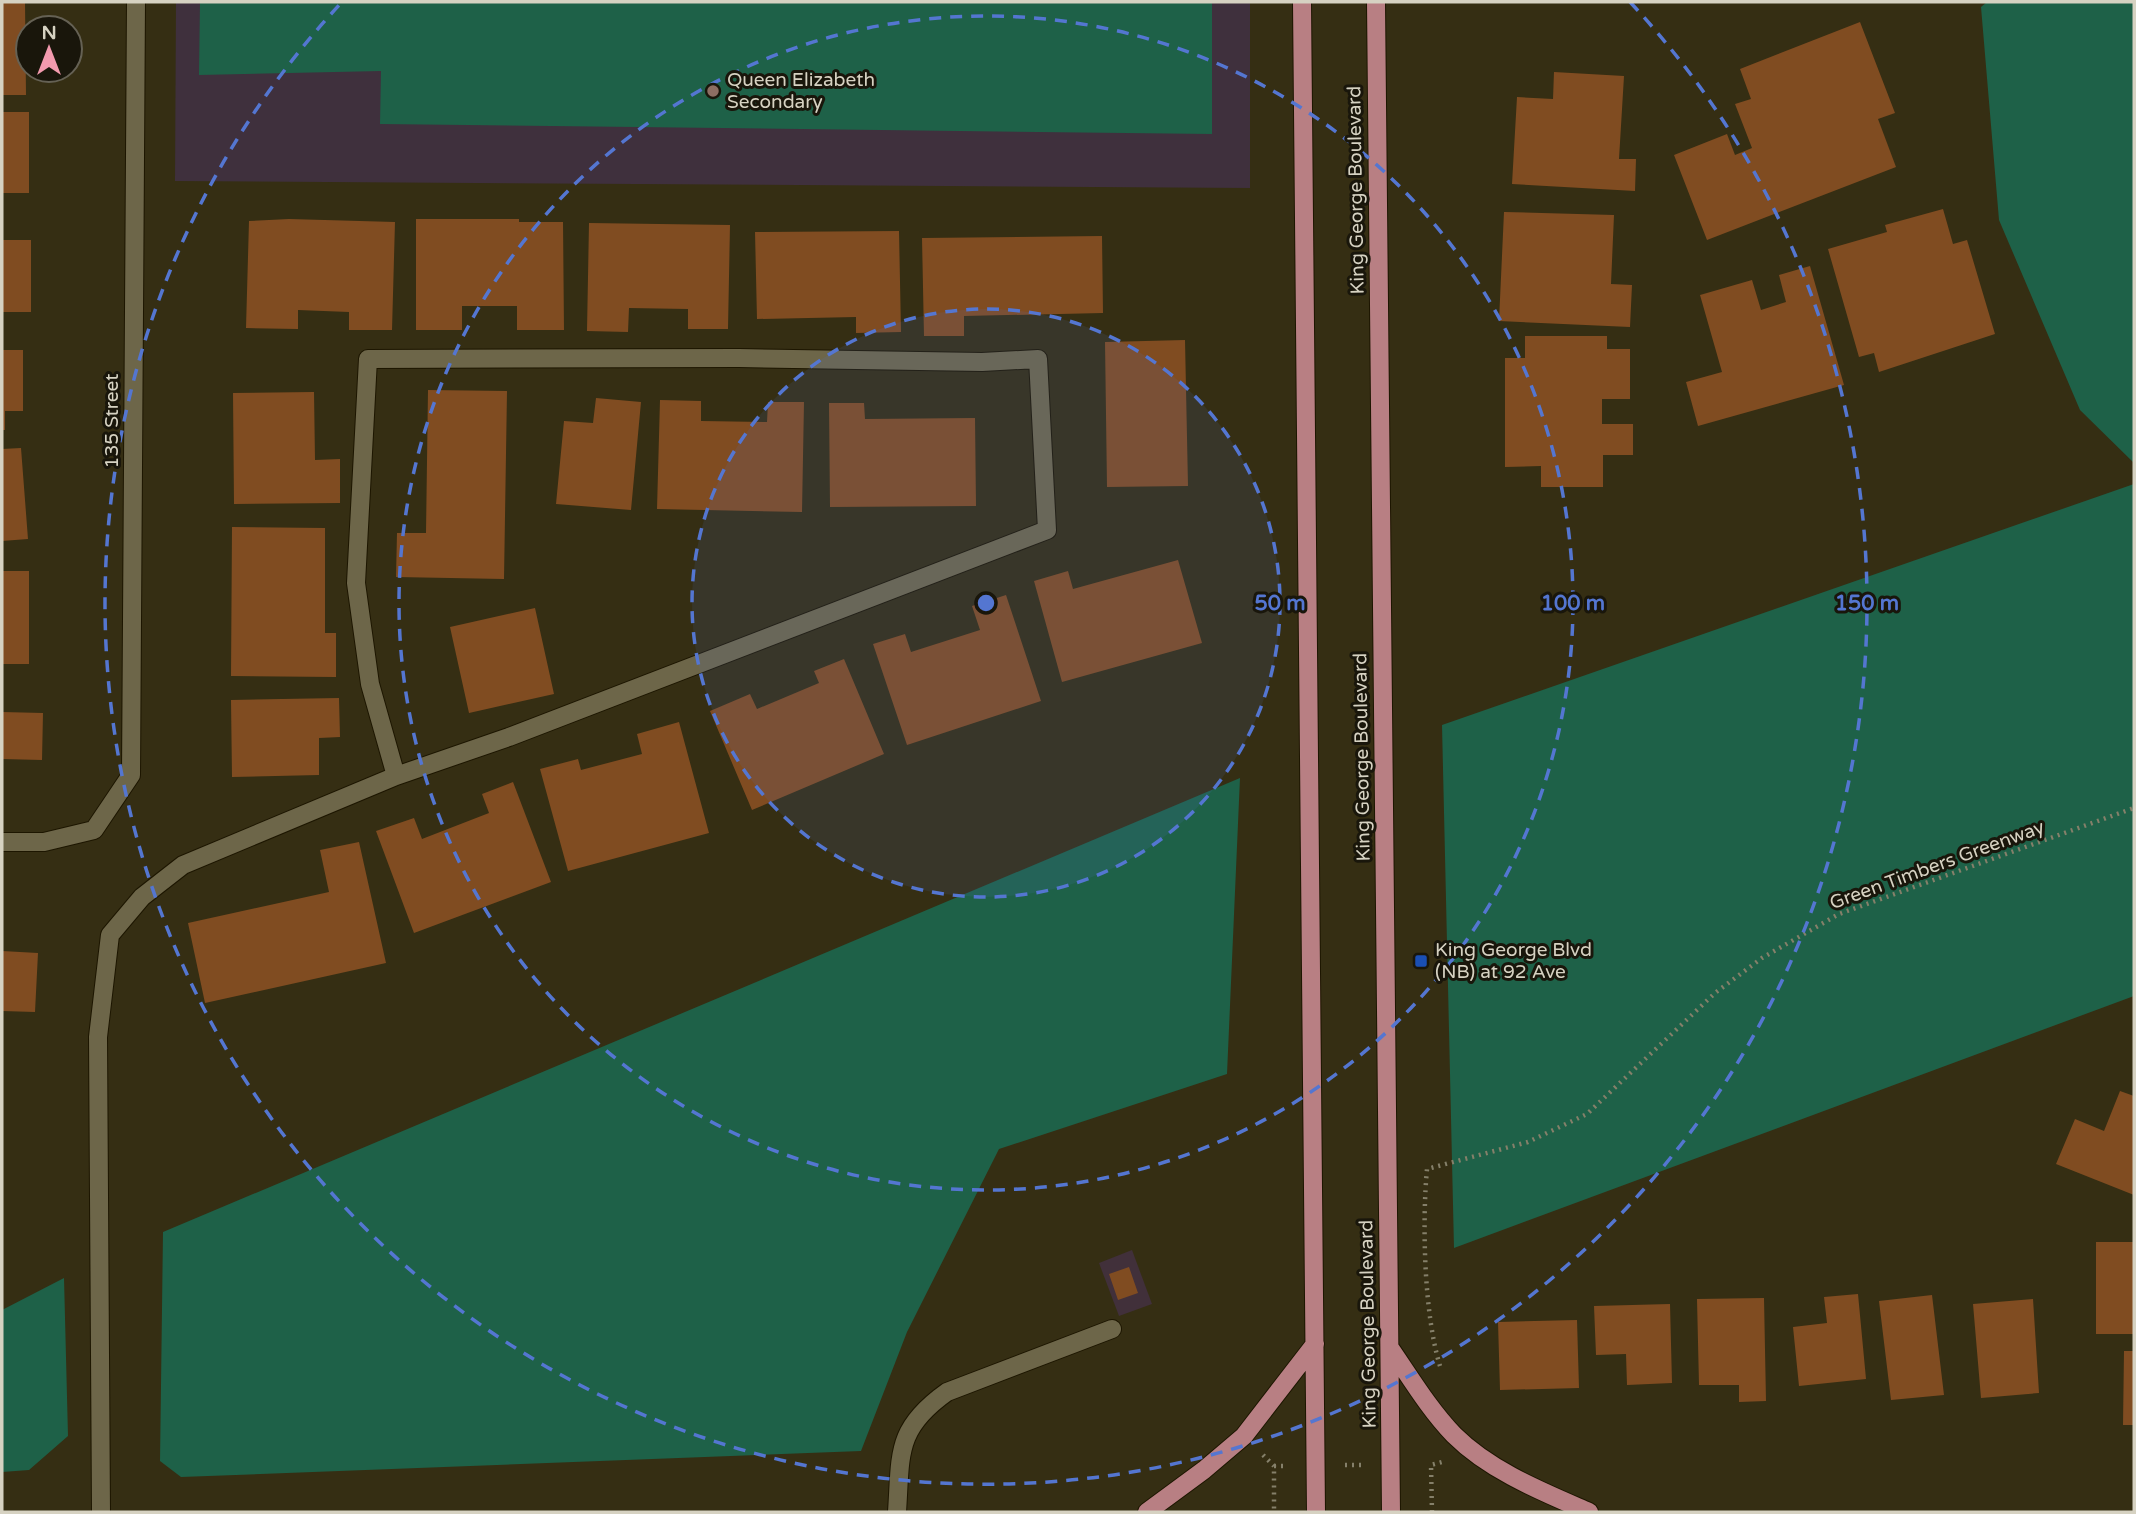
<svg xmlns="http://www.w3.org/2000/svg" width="2136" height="1514" viewBox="0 0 2136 1514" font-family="'Varela Round',sans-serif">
<rect width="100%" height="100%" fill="#352e13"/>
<path fill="#41303a" d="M 1132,1250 L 1152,1304 L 1119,1316 L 1099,1263 Z"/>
<path fill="#3f303d" d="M 176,2 L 1250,2 L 1250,188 L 175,181 Z"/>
<path fill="#1e6148" d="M 200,2 L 1212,2 L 1212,134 L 380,124 L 381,71 L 199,75 Z
M 1987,2 L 2134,2 L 2134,463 L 2080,410 L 1999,220 L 1981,7 Z
M 2134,484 L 2134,996 L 1454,1248 L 1442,725 Z
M 1240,778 L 1227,1074 L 999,1149 L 907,1332 L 861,1451 L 181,1477 L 160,1461 L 163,1232 Z
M 64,1278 L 68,1436 L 29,1470 L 2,1472 L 2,1310 Z"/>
<path fill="#804c21" d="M 2,2 L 25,2 L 26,95 L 2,95 Z
M 1860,22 L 1895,113 L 1878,119 L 1896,167 L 1707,240 L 1674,155 L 1727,134 L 1735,155 L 1752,148 L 1735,104 L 1751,99 L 1740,69 Z
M 1554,72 L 1624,76 L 1619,159 L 1636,159 L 1635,191 L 1512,184 L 1517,97 L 1553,99 Z
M 2,112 L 29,112 L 29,193 L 2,193 Z
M 1943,209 L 1953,244 L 1967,240 L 1995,334 L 1879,372 L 1874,353 L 1859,357 L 1828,249 L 1887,232 L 1885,225 Z
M 1504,212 L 1614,215 L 1611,284 L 1632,285 L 1630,327 L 1499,321 Z
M 289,219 L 395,222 L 392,330 L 349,330 L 349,312 L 298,310 L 298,329 L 246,328 L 249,221 Z
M 416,219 L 519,219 L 519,222 L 563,222 L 564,330 L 517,330 L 517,306 L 462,306 L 462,330 L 416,330 Z
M 589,223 L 730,225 L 728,329 L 688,329 L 688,309 L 629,308 L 628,332 L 587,331 Z
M 899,231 L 901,332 L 856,333 L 856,317 L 757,319 L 755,232 Z
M 1102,236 L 1103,313 L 964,316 L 964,336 L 924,336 L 922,238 Z
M 2,240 L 31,240 L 31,312 L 2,312 Z
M 1810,266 L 1844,385 L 1698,426 L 1686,382 L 1722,372 L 1700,295 L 1752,280 L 1761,310 L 1786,302 L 1779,275 Z
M 1525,336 L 1607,336 L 1607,349 L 1630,349 L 1630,399 L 1602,399 L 1602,424 L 1633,424 L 1633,455 L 1603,455 L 1603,487 L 1541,487 L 1541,466 L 1505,467 L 1505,358 L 1525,358 Z
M 1185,340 L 1188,486 L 1107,487 L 1105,342 Z
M 2,350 L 23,350 L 23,411 L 5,411 L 5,430 L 2,430 Z
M 428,390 L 507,391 L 504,579 L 396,577 L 397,533 L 426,533 Z
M 314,392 L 315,460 L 340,459 L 340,503 L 234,504 L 233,393 Z
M 596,398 L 641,402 L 631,510 L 556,504 L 564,421 L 593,423 Z
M 660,400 L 701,401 L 701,421 L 767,422 L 768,402 L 804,402 L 802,512 L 657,509 Z
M 829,403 L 864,403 L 865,419 L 975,418 L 976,506 L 830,507 Z
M 21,448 L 28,539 L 2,541 L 2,449 Z
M 232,527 L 325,528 L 325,633 L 336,633 L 336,677 L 231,676 Z
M 1178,560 L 1202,643 L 1062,682 L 1034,581 L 1068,571 L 1073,589 Z
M 2,571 L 29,571 L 29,664 L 2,664 Z
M 1006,595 L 1041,701 L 907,745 L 873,644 L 905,634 L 911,652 L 980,630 L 972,606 Z
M 535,608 L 554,694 L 469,713 L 450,627 Z
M 844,659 L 884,754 L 752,810 L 710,711 L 750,694 L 757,709 L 819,683 L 814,671 Z
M 339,698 L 340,737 L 319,738 L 319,775 L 232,777 L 231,700 Z
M 2,712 L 43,713 L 42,760 L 2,759 Z
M 679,722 L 709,833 L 568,871 L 540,769 L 578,759 L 581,770 L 642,754 L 637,734 Z
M 513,782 L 551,882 L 414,933 L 376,831 L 414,818 L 422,839 L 489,813 L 482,794 Z
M 359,842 L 386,963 L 205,1003 L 188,923 L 329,892 L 320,850 Z
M 2,951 L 38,953 L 35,1012 L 2,1011 Z
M 2120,1091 L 2134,1096 L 2134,1195 L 2056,1164 L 2075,1119 L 2104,1131 Z
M 2096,1242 L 2134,1242 L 2134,1334 L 2096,1334 Z
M 1129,1267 L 1138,1293 L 1118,1300 L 1109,1274 Z
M 1858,1294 L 1866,1379 L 1799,1386 L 1793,1327 L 1827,1323 L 1824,1297 Z
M 1932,1295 L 1944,1395 L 1891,1400 L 1879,1301 Z
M 1764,1298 L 1766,1401 L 1739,1402 L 1739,1385 L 1699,1385 L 1697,1299 Z
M 2033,1299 L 2039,1393 L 1981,1398 L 1973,1304 Z
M 1670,1304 L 1672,1383 L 1627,1385 L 1626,1354 L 1596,1355 L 1594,1306 Z
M 1577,1320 L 1579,1388 L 1500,1390 L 1498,1322 Z
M 2124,1351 L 2134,1351 L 2134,1425 L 2123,1425 Z"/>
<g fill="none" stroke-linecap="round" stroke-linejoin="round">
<defs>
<path id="lane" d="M 101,1512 L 98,1037 L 110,935 L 142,897 L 183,865 L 396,776 L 509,737 L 1047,530 L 1038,359 L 982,362 L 739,358 L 368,359 L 356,583 L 370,684 L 396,776
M 897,1512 C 901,1454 895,1429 947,1392 L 1112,1329"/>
<path id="street" d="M 2,842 L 44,842 L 94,830 L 131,775 L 136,2"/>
<path id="primary" d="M 1302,2 L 1316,1512
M 1376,2 L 1391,1512
M 1390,1348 C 1410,1377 1429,1409 1454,1435 C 1490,1471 1543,1492 1589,1512
M 1147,1512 L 1204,1470 L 1244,1436 L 1315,1344"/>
</defs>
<use href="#lane" stroke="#1d1600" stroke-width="20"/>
<use href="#street" stroke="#1d1600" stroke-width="20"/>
<use href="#primary" stroke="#1d1600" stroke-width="20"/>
<path stroke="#85806a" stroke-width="4.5" stroke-dasharray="2 5" stroke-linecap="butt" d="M 1440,1366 C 1424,1314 1422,1223 1427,1169 L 1528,1142 L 1587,1114 L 1715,993 L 1762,958 L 1839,914 L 2134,808
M 1263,1455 L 1274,1466 L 1274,1512
M 1345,1465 L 1364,1465
M 1274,1466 L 1287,1466
M 1432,1512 L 1431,1465 L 1442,1462"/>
<use href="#lane" stroke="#6d6649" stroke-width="18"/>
<use href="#street" stroke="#6d6649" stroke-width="18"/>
<use href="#primary" stroke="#b87f83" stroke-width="18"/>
</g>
<circle cx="986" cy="603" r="294" fill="#5476d1" fill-opacity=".12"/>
<g fill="none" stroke="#5476d1" stroke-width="3.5" stroke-dasharray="12 9">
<circle cx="986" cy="603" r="294"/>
<circle cx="986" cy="603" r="587"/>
<path d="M1630 2A881 881 0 1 1 342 2"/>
</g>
<circle fill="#8d6e63" stroke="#19160b" stroke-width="2.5" cx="713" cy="91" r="7"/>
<rect fill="#1a4fb4" stroke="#19160b" stroke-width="2.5" x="1414" y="954" width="14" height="14" rx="3.5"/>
<g text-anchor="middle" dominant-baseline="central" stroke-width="6" stroke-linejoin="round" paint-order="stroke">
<g font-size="19" fill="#d6d2c2" stroke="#19160b" text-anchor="start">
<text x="727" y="80">Queen Elizabeth<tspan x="727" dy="22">Secondary</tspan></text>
<text x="1435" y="950">King George Blvd<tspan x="1435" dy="22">(NB) at 92 Ave</tspan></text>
</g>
<g font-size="19" fill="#d6d2c2" stroke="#19160b">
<text transform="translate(1356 190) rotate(-91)">King George Boulevard</text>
<text transform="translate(112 421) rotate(-90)">135 Street</text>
<text transform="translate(1362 757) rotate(-91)">King George Boulevard</text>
<text transform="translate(1937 865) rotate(-20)">Green Timbers Greenway</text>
<text transform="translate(1368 1324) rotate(-91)">King George Boulevard</text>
</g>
</g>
<circle cx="986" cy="603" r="10" fill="#5476d1" stroke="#19160b" stroke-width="3.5"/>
<g font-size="21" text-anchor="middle" font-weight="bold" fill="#5476d1" stroke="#19160b" stroke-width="6" stroke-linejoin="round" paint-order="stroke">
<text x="1280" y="610">50 m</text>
<text x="1573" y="610">100 m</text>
<text x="1867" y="610">150 m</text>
</g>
<rect width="2136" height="1514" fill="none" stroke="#d6d2c2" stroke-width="7"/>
<g transform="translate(49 49)"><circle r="33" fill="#19160b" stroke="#656154" stroke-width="2"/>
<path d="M0-5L12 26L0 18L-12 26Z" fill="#f29aae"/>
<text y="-10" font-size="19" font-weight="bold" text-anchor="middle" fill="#d6d2c2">N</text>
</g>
</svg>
